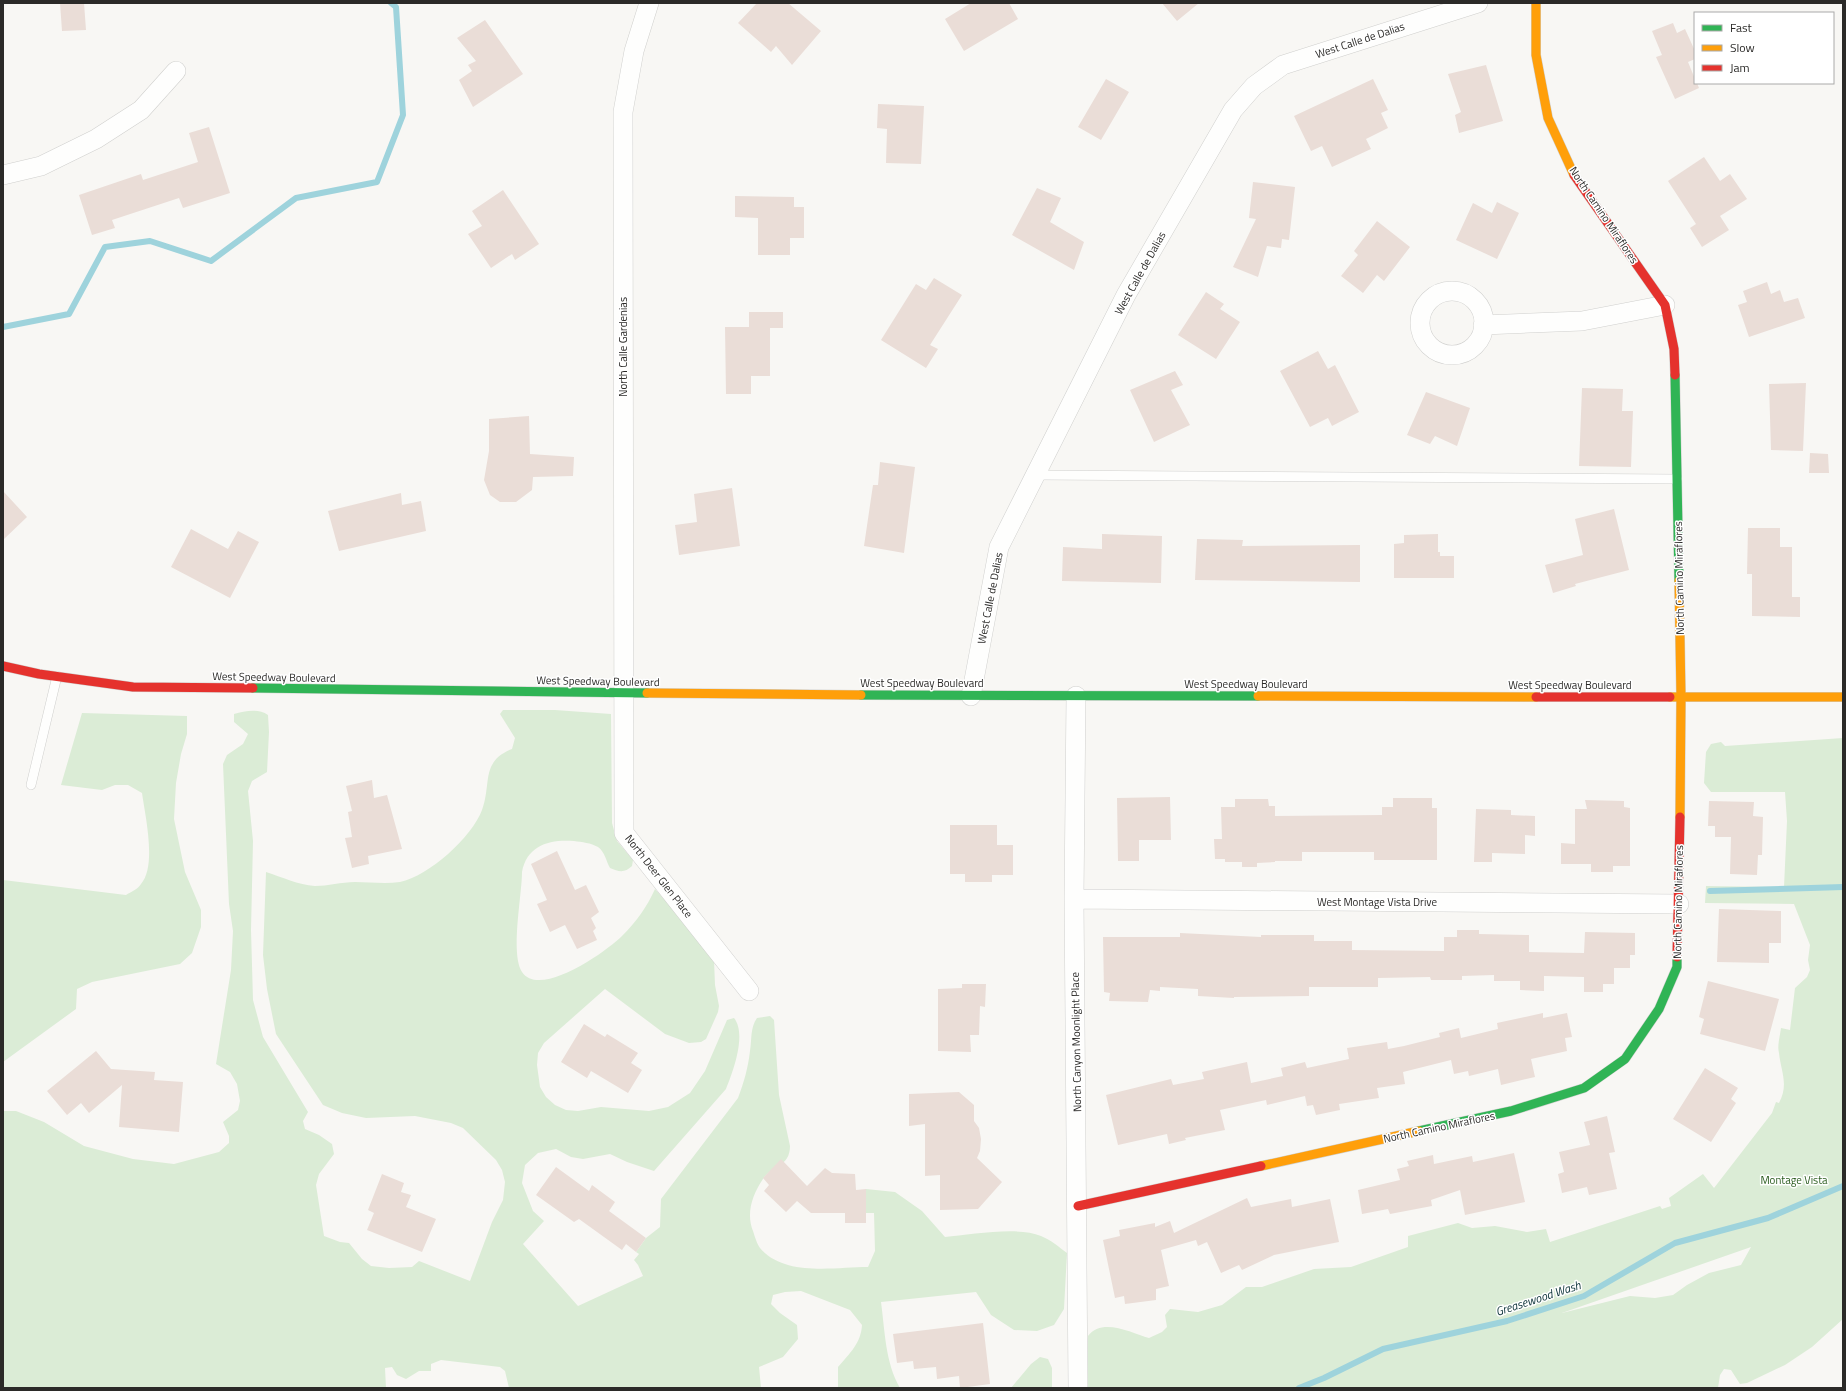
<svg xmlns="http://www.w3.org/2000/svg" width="1846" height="1391" viewBox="0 0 1846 1391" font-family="'Titillium Web',sans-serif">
<rect width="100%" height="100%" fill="#f8f7f4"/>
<path fill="#dbecd6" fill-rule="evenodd" d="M 503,710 L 555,710 L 611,714 L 612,823 L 617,841 L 633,860 L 632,866 C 625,873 619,872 610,868 C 606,861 605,852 598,847 C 591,843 582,842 574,841 C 550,839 527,845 522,872 C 522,895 510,954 522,972 C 540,999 607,951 622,936 C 636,922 647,907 655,889 L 705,945 L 714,960 L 715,985 L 719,1006 L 718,1012 L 706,1039 L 701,1042 L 689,1043 L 665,1034 L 605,989 L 544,1043 L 538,1053 L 537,1065 L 540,1087 L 546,1097 L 555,1105 L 566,1110 L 578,1111 L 601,1107 L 649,1111 L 668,1107 L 690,1093 L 705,1071 L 727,1020 L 734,1018 C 747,1034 733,1072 726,1089 L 654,1171 L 627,1162 L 610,1154 L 583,1159 L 571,1157 L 556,1149 L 538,1153 L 525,1165 L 522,1183 L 533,1211 L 544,1221 L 523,1244 L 578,1306 L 643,1276 L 638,1265 L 634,1260 L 639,1254 L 636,1252 L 646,1238 L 660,1227 L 661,1199 L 738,1098 C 744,1082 748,1068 750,1051 C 752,1039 750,1028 757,1018 L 770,1016 L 774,1020 L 779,1095 L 790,1146 C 790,1167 772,1165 763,1179 C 752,1195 746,1214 753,1231 C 755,1237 757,1244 760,1248 C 785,1277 834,1267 868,1267 L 875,1251 L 874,1213 L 866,1213 L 866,1189 L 895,1192 L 922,1211 L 945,1237 C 970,1235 1018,1226 1041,1236 C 1051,1240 1059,1247 1067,1253 L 1064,1309 L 1054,1325 L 1037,1331 L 1014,1330 L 991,1315 L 976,1292 L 881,1302 C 885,1331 885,1362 900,1388 L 838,1388 L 838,1367 C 850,1353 861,1343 862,1325 L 850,1310 L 801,1291 L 785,1292 L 773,1295 L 771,1304 L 780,1313 L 797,1325 L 798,1339 L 783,1357 L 759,1367 L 761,1388 L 509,1388 L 505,1371 L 500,1367 L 441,1360 L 431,1364 L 431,1371 L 419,1371 L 406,1379 L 397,1375 L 392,1367 L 385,1368 L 386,1388 L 3,1388 L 3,1111 L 16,1111 L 44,1122 L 84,1146 L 133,1159 L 174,1164 L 219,1152 L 229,1143 L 229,1136 L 223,1122 L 238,1110 L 240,1101 L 237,1084 L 230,1072 L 216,1064 L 231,970 L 233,931 L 229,904 L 223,764 L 227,755 L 243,744 L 248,734 L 234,722 L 234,714 C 245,711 258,708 268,715 L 269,732 L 267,772 L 252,781 L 248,791 L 253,841 L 251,930 L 253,1000 L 263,1037 L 308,1112 L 303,1121 L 305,1129 L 319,1135 L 332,1144 L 334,1154 L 319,1174 L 316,1185 L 324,1236 L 340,1242 L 349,1243 L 362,1259 L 371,1266 L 389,1268 L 412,1267 L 419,1261 L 470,1281 L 492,1222 L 503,1200 L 505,1182 L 502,1170 L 496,1160 L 463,1128 L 451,1123 L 415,1116 L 366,1118 L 342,1113 L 323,1105 L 276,1034 L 267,989 L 263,955 L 266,872 C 282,877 298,885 315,886 C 328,886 341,882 355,882 C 369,882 385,884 400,882 C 429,876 472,837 482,810 C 492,783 480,762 512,749 L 515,738 L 500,714 Z
M 82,713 L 187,716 L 187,734 L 181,754 L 176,783 L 174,819 L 185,872 L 201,910 L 201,927 L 192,953 L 180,964 L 92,982 L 77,989 L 76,1009 L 3,1062 L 3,880 L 126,895 C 131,892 138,889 141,884 C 157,866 145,815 142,793 L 128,785 L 115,785 L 102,790 L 61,785 Z
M 1843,738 L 1843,1319 L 1812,1347 L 1785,1365 L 1747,1383 L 1740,1384 L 1731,1370 L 1724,1369 L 1720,1375 L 1718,1388 L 1087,1388 L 1088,1336 C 1102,1317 1132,1333 1149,1338 L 1162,1332 L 1167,1327 L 1165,1315 L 1170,1309 L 1198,1312 L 1222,1305 L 1246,1287 L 1262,1287 L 1314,1269 L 1351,1267 L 1408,1247 L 1408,1236 L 1458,1223 L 1472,1228 L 1495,1226 L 1527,1232 L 1546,1229 L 1550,1242 L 1660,1206 L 1662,1209 L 1671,1206 L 1669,1198 L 1703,1174 L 1714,1188 L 1772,1113 L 1776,1102 L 1779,1103 C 1789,1084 1781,1072 1779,1053 C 1777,1046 1780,1036 1781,1028 L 1790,1030 L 1795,988 L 1807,977 L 1810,970 L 1808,960 L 1810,945 L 1794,904 L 1705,903 L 1706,886 L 1784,887 L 1787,821 L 1785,792 L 1711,792 L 1704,783 L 1706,752 L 1711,744 L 1721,742 L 1725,746 ZM 1751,1247 L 1741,1265 L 1709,1273 L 1687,1285 L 1673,1295 L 1655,1298 L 1630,1296 L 1562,1313 Z
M 1040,1357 L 1048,1359 L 1052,1368 L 1052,1388 L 1011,1388 L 1031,1364 Z"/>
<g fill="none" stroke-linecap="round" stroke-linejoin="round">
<path stroke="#9ed3dc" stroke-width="6" d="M 3,327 L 69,314 L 105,247 L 150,241 L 211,261 L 296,198 L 377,182 L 403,115 L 396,7 L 391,3
M 1710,891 L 1843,887
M 1299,1388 L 1324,1378 L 1383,1349 L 1507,1321 L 1584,1296 L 1675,1243 L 1768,1218 L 1843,1186"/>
</g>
<path fill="#eaddd7" d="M 60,3 L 84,3 L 86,30 L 62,31 Z
M 757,3 L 788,3 L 821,31 L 792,65 L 776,46 L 771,52 L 738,23 Z
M 971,3 L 1009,3 L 1018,19 L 964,51 L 945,19 Z
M 1162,3 L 1199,3 L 1177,21 Z
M 485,20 L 523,74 L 473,107 L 459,80 L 472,71 L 468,65 L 476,61 L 457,38 Z
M 1673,23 L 1677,33 L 1685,29 L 1695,51 L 1695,59 L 1688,62 L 1695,79 L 1695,83 L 1697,83 L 1699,88 L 1675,99 L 1656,57 L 1662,55 L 1652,31 Z
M 1486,65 L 1503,121 L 1459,133 L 1455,115 L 1461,112 L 1448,74 Z
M 1106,79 L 1129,92 L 1101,140 L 1078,127 Z
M 1373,79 L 1388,110 L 1381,113 L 1388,128 L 1366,139 L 1371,149 L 1332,167 L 1322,146 L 1311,151 L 1294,116 Z
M 878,104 L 924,106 L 921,164 L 886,163 L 887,129 L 877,128 Z
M 209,127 L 230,193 L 183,208 L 179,198 L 112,220 L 115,228 L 92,235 L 79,195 L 141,174 L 143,180 L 198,162 L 189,133 Z
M 1704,157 L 1720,181 L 1730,174 L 1747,199 L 1720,216 L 1729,230 L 1702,247 L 1690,228 L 1696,224 L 1668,181 Z
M 1253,182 L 1295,187 L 1289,240 L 1282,239 L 1281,248 L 1267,246 L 1258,277 L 1233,267 L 1256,219 L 1249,218 Z
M 1037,188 L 1061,198 L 1050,222 L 1084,242 L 1074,270 L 1012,235 Z
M 503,190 L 539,244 L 515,260 L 512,254 L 491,268 L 468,234 L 482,226 L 472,211 Z
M 735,196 L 794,197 L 794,207 L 804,207 L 804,238 L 790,238 L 790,255 L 758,255 L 758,218 L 735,217 Z
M 1497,202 L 1519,213 L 1497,259 L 1456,240 L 1473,203 L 1492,213 Z
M 1377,221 L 1410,247 L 1384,281 L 1377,275 L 1363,293 L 1341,276 L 1358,255 L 1354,251 Z
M 934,278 L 962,295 L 930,345 L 938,349 L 926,368 L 881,340 L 916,284 L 926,290 Z
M 1767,282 L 1771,294 L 1780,290 L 1784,302 L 1798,298 L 1805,318 L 1749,337 L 1738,305 L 1747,302 L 1743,291 Z
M 1206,292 L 1224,304 L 1220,309 L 1240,322 L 1216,359 L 1178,335 Z
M 749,312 L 783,312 L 783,328 L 770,328 L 770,376 L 751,376 L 751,394 L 726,394 L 725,327 L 749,327 Z
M 1318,351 L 1328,369 L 1335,365 L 1359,412 L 1332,426 L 1328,418 L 1310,427 L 1280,371 Z
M 1175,371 L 1183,385 L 1171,390 L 1190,425 L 1154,442 L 1130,390 Z
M 1806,383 L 1803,451 L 1771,450 L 1769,384 Z
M 1582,388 L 1623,389 L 1622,411 L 1633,411 L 1631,467 L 1579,466 Z
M 1426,392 L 1470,408 L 1457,446 L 1435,436 L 1430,444 L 1407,435 Z
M 529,416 L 530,454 L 574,457 L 573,476 L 533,477 L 532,490 L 516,502 L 500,502 L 490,495 L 484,480 L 489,451 L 489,419 Z
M 1810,453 L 1828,454 L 1829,473 L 1809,473 Z
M 880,462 L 915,467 L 904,553 L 864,546 L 873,485 L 878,485 Z
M 732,488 L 740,546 L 679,555 L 675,525 L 697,522 L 694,494 Z
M 3,491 L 27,517 L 3,540 Z
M 401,493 L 402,505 L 421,501 L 426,531 L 339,551 L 328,511 Z
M 1614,509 L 1629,570 L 1575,584 L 1576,586 L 1553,593 L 1545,565 L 1583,555 L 1575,519 Z
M 1748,528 L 1780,528 L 1780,547 L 1792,547 L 1792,597 L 1800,597 L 1800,617 L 1752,616 L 1752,574 L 1747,574 Z
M 191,529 L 228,549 L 238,531 L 259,542 L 230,598 L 171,567 Z
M 1102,534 L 1162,536 L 1161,583 L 1062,581 L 1063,547 L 1102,549 Z
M 1438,534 L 1438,552 L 1440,552 L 1440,556 L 1454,556 L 1454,578 L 1394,578 L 1394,544 L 1404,543 L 1404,535 Z
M 1197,539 L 1243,540 L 1242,546 L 1360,545 L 1360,582 L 1195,580 Z
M 372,780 L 374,798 L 387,795 L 402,849 L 368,856 L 369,864 L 352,868 L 345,838 L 352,837 L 348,812 L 352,811 L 346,786 Z
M 1170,797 L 1171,840 L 1139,840 L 1139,861 L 1118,861 L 1117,798 Z
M 1393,798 L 1432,798 L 1432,808 L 1437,808 L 1437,860 L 1374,860 L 1374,852 L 1302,852 L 1302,861 L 1275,861 L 1275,862 L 1257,863 L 1257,867 L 1242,867 L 1242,862 L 1225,862 L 1225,859 L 1215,859 L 1214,839 L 1222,839 L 1221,807 L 1235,807 L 1235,799 L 1268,799 L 1269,806 L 1275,806 L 1275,816 L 1382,815 L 1382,807 L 1393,807 Z
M 1585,800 L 1624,801 L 1624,807 L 1630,808 L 1630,866 L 1613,866 L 1613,872 L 1591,872 L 1591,864 L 1561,864 L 1561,843 L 1575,844 L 1575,809 L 1587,809 Z
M 1709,801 L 1754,802 L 1753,816 L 1763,817 L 1762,855 L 1758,855 L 1757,875 L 1730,874 L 1731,837 L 1715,837 L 1715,826 L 1708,826 Z
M 1476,809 L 1511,810 L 1511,815 L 1535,816 L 1535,836 L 1525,835 L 1525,854 L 1492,853 L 1492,862 L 1474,862 Z
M 950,825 L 997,825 L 997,845 L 1013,845 L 1013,875 L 992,875 L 992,882 L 965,882 L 965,874 L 950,874 Z
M 557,851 L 575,890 L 586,885 L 599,912 L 591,918 L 596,928 L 593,931 L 597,940 L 577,949 L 565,925 L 550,932 L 537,904 L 547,900 L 531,864 Z
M 1719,909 L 1781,911 L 1781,943 L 1769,943 L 1769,963 L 1717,962 Z
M 1457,930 L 1479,930 L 1479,934 L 1529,935 L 1529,952 L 1584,953 L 1585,932 L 1635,933 L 1635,955 L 1630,955 L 1630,968 L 1614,968 L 1614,984 L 1603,984 L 1603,992 L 1584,992 L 1584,977 L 1544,976 L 1544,991 L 1520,990 L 1520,981 L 1494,981 L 1494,975 L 1462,976 L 1462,980 L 1431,980 L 1430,977 L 1378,978 L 1378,987 L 1309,987 L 1309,996 L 1234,997 L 1234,998 L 1198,996 L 1198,989 L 1160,987 L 1160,991 L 1150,990 L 1148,1002 L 1109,1001 L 1110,993 L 1104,992 L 1103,937 L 1180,937 L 1180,933 L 1261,937 L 1261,935 L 1314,935 L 1314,941 L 1352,941 L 1352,950 L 1444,951 L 1444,937 L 1457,937 Z
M 1708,981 L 1779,999 L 1765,1051 L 1700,1034 L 1704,1019 L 1699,1017 Z
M 962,984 L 986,984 L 985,1007 L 980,1006 L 979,1035 L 970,1035 L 971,1052 L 938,1051 L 938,989 L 962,988 Z
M 1543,1013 L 1543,1018 L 1567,1013 L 1572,1037 L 1565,1038 L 1567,1051 L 1531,1059 L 1535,1077 L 1501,1085 L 1498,1069 L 1469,1076 L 1468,1071 L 1454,1074 L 1451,1060 L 1403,1072 L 1405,1084 L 1377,1088 L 1379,1098 L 1339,1104 L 1340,1110 L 1316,1115 L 1313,1105 L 1307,1106 L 1305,1096 L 1267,1105 L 1266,1100 L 1220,1110 L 1225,1130 L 1185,1138 L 1186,1140 L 1169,1144 L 1167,1134 L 1118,1145 L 1106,1095 L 1171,1079 L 1173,1085 L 1204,1079 L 1202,1072 L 1247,1062 L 1251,1083 L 1283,1076 L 1281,1068 L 1305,1062 L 1307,1068 L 1349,1059 L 1347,1048 L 1387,1042 L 1388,1049 L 1404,1046 L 1440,1037 L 1439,1033 L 1459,1028 L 1461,1038 L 1498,1029 L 1497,1023 Z
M 584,1024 L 605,1037 L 607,1034 L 638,1053 L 631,1063 L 642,1070 L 628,1093 L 591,1071 L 587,1078 L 561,1062 Z
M 96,1051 L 111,1069 L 155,1072 L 154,1080 L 183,1082 L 179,1132 L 119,1127 L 122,1085 L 89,1113 L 81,1103 L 67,1115 L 47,1091 Z
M 1705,1068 L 1738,1088 L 1731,1099 L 1736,1103 L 1711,1142 L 1673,1119 Z
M 959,1092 L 974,1105 L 974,1121 L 979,1128 L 981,1139 L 980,1151 L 977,1158 L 1002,1182 L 978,1209 L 940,1210 L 940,1175 L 925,1176 L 925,1124 L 909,1126 L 909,1094 Z
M 1607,1116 L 1615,1152 L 1609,1153 L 1617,1189 L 1589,1195 L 1587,1187 L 1562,1193 L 1558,1174 L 1564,1172 L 1559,1152 L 1590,1145 L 1584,1122 Z
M 1514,1153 L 1525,1202 L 1465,1215 L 1460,1190 L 1431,1200 L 1432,1206 L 1390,1214 L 1388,1209 L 1362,1214 L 1358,1190 L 1400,1180 L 1397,1169 L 1409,1166 L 1407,1161 L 1433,1155 L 1434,1164 L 1472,1156 L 1473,1162 Z
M 781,1159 L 807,1186 L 825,1168 L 832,1173 L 855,1174 L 856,1190 L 866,1189 L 866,1223 L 845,1223 L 845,1213 L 811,1213 L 797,1201 L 786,1212 L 764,1191 L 769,1185 L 763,1178 Z
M 556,1167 L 589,1191 L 592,1185 L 615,1202 L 609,1211 L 646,1238 L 636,1252 L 626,1244 L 622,1250 L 579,1219 L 574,1222 L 536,1195 Z
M 382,1174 L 404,1183 L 401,1192 L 411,1195 L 406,1207 L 436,1219 L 422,1252 L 367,1230 L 374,1213 L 368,1210 Z
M 1247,1198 L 1251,1207 L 1291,1199 L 1292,1207 L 1330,1199 L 1339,1242 L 1274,1255 L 1242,1270 L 1239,1265 L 1221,1273 L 1207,1242 L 1198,1246 L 1196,1240 L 1161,1250 L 1169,1286 L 1156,1289 L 1156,1300 L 1125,1304 L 1124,1296 L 1115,1298 L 1103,1240 L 1120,1236 L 1119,1230 L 1155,1223 L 1155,1227 L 1170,1221 L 1174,1233 Z
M 983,1323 L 990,1384 L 960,1388 L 959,1376 L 937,1379 L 936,1367 L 914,1369 L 913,1361 L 897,1363 L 893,1334 Z"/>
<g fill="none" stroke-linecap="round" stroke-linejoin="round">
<defs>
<path id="lane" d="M 1035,475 L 1677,479
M 31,785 L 57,676"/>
<path id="street" d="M 649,3 L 634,51 L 623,112 L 624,833 L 749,991
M 3,175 L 41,166 L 96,139 L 141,110 L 176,71
M1420 323a32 32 0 1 1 64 0a32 32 0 1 1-64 0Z
M 1483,325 L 1582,321 L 1665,305
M 971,696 L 999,547 L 1126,295 L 1233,110 L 1254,86 L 1283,65 L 1478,3
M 1076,696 L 1074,899 L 1078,1388
M 1074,899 L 1679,904"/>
<path id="fast" d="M 1675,375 L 1679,581
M 253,688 L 647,693
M 861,695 L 1258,696
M 1419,1131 L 1511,1111 L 1584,1088 L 1625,1059 L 1659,1009 L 1677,967 L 1677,957"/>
<path id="slow" d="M 1536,3 L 1536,55 L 1548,118 L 1574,175
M 1679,581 L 1681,697 L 1680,817
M 647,693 L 861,695
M 1258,696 L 1536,697
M 1670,697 L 1843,697
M 1261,1166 L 1419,1131"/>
<path id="jam" d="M 1574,175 L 1665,305 L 1674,349 L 1675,375
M 3,666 L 39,674 L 133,687 L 253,688
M 1536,697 L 1670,697
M 1677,957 L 1680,817
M 1078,1206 L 1261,1166"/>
</defs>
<use href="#lane" stroke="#d0d0ce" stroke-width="10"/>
<use href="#street" stroke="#d0d0ce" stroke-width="20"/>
<use href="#fast" stroke="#d0d0ce" stroke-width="10"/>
<use href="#slow" stroke="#d0d0ce" stroke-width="10"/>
<use href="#jam" stroke="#d0d0ce" stroke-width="10"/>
<use href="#lane" stroke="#fefefd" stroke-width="9"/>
<use href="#street" stroke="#fefefd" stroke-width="19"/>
<use href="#fast" stroke="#30b455" stroke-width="9"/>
<use href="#slow" stroke="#ff9f0a" stroke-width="9"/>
<use href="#jam" stroke="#e5322d" stroke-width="9"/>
</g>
<g text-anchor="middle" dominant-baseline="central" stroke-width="3" stroke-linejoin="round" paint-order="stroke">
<g font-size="11" fill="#2b2a28" stroke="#fff">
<text transform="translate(1360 40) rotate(-18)">West Calle de Dalias</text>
<text transform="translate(1604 215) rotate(56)">North Camino Miraflores</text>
<text transform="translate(1140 273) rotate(-61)">West Calle de Dalias</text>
<text transform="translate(623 347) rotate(-90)">North Calle Gardenias</text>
<text transform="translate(1679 578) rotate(-91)">North Camino Miraflores</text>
<text transform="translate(990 598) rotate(-79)">West Calle de Dalias</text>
<text transform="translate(274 677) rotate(1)">West Speedway Boulevard</text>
<text transform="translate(598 681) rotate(1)">West Speedway Boulevard</text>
<text x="922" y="683">West Speedway Boulevard</text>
<text x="1246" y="684">West Speedway Boulevard</text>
<text x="1570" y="685">West Speedway Boulevard</text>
<text transform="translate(659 876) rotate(52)">North Deer Glen Place</text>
<text x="1377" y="902">West Montage Vista Drive</text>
<text transform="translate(1678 902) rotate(-89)">North Camino Miraflores</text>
<text transform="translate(1076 1042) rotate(-91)">North Canyon Moonlight Place</text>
<text transform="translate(1439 1127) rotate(-12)">North Camino Miraflores</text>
</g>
<g font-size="11" fill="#295b1d" stroke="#fff">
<text x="1794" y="1180">Montage Vista</text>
</g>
<g font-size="12" font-style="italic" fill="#0a3137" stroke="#fff">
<text transform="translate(1538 1298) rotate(-18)">Greasewood Wash</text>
</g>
</g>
<rect width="1846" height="1391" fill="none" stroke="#2b2a28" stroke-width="8"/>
<rect x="1694" y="12" width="140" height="72" fill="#ffffff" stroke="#aaaaa9"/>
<rect x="1702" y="25" width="20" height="6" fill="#30b455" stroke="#aaaaa9"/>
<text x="1730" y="32" font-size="12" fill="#2b2a28">Fast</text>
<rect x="1702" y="45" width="20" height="6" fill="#ff9f0a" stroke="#aaaaa9"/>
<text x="1730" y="52" font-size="12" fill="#2b2a28">Slow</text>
<rect x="1702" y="65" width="20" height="6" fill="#e5322d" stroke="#aaaaa9"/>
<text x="1730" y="72" font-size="12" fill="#2b2a28">Jam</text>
</svg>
